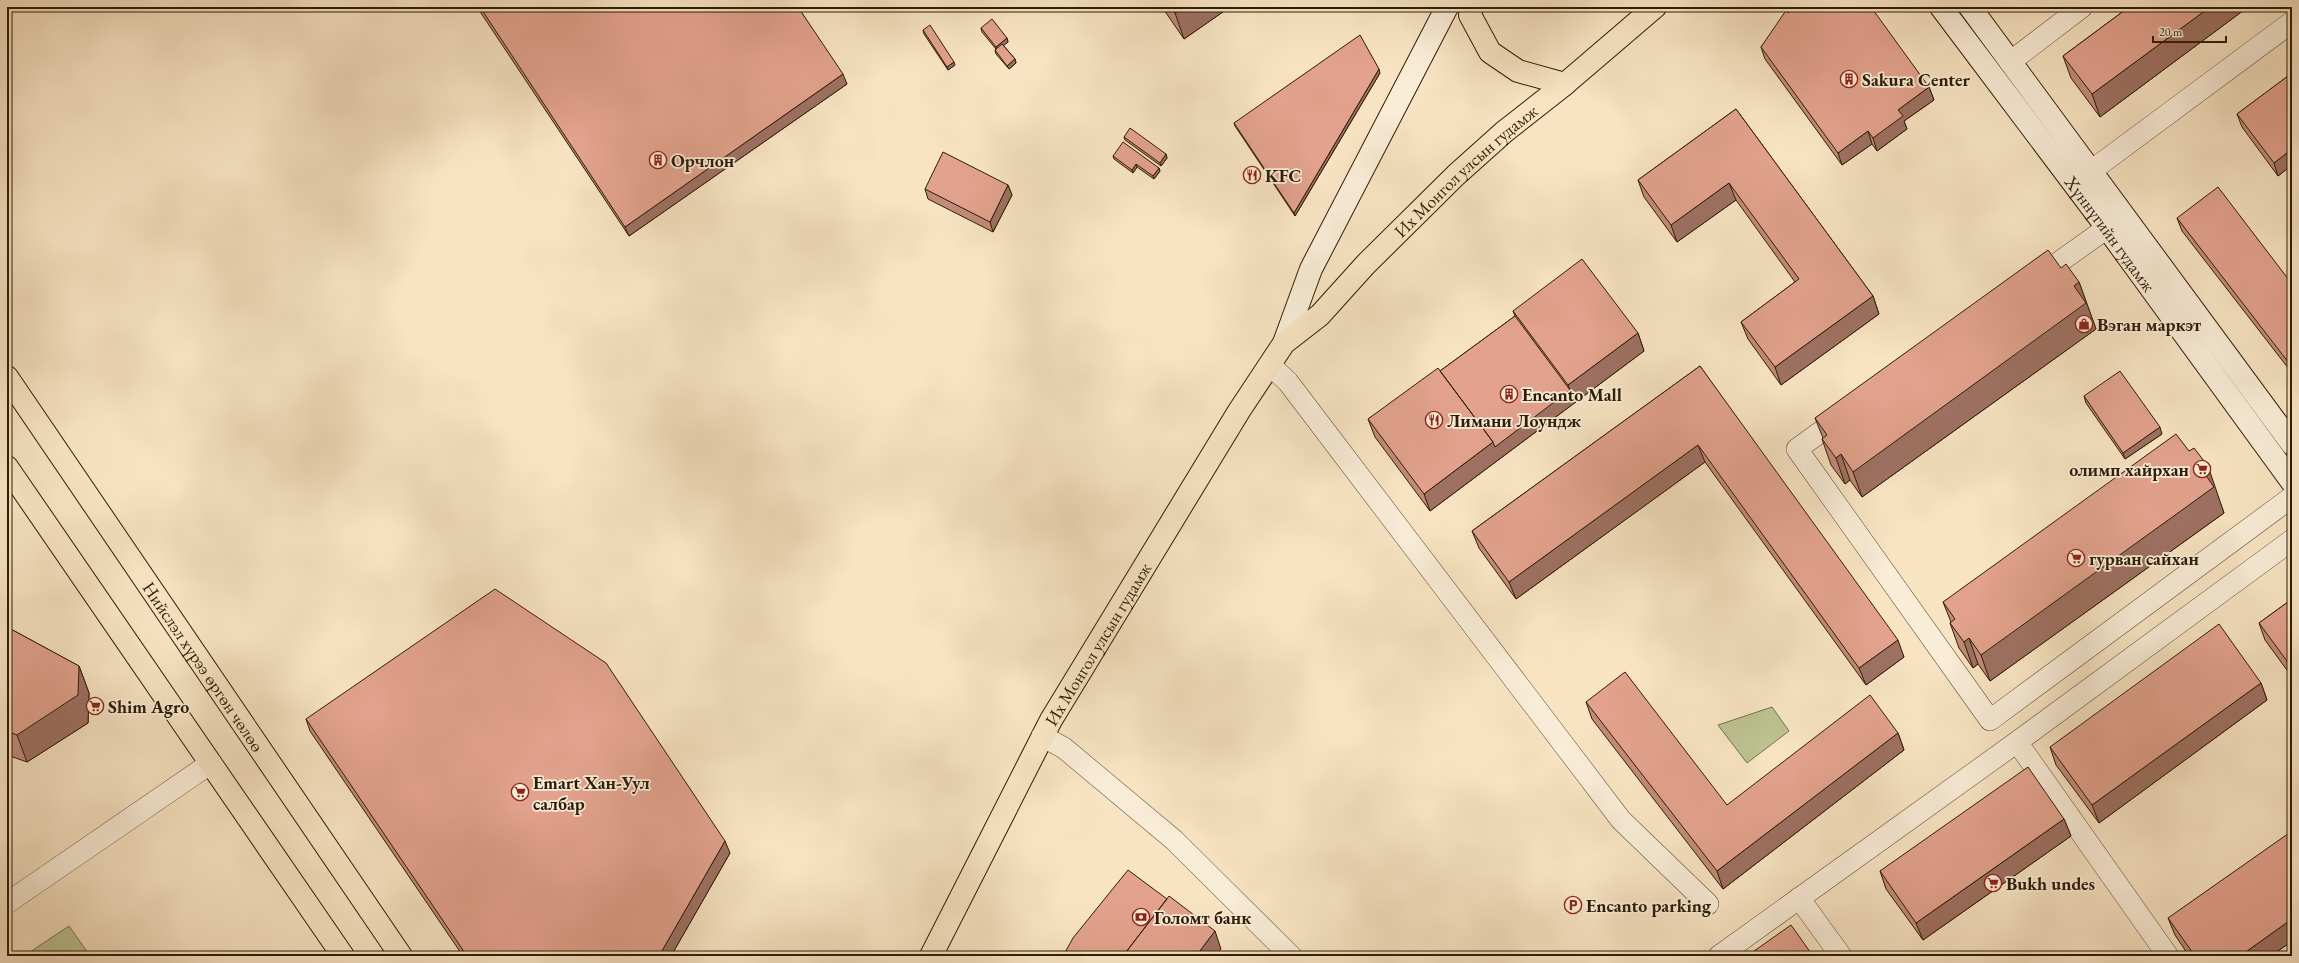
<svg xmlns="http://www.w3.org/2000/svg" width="2299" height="963" viewBox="0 0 2299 963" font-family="'EB Garamond',serif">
<rect width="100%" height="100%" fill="#f8e4c3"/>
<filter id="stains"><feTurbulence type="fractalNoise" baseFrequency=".005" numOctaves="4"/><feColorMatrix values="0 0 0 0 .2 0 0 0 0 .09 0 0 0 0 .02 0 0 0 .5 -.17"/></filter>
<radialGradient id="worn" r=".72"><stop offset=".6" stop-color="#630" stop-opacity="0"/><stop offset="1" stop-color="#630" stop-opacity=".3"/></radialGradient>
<path fill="#bec493" stroke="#76704e" d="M 1772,707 L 1789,731 L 1747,763 L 1718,725 Z
M 69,926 L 90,956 L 24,956 Z"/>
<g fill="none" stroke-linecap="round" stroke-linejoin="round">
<defs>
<path id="street" d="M 2010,62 L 2082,7
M 2091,171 L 2292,22
M 2034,280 L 2107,228
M 1270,365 L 1288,382 L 1621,820 L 1708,904
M 1844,415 L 1797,449 L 1990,720 L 2292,497
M 1042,736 L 1064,748 L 1174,840 L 1291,956
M 2017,742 L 2168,956
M 1799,898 L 1841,956
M 7,903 L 211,763
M 1719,956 L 2017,742 L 2292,540"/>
<g id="secondary">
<path id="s1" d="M 1941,7 L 2102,221 L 2292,482"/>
<path d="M 1970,7 L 2292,444"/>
<path d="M 1284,343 L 1311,269 L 1447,7"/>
</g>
<g id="primary">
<path d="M 1472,7 L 1470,15 L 1490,52 L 1518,71 L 1565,84"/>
<path id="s2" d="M 7,377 L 401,956"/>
<path d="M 7,467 L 343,956"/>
<path id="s3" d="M 931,956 L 1051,720 L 1239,411 L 1284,343 L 1320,315 L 1366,264 L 1456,175 L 1504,132 L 1565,84 L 1655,7"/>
</g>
</defs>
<use href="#street" stroke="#604e37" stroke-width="22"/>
<use href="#secondary" stroke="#2e1c08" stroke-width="24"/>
<use href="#primary" stroke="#2e1c08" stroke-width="24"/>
<use href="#street" stroke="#faedd8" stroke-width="21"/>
<use href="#secondary" stroke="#faedd8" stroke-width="22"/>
<use href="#primary" stroke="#f8e4c3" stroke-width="22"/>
</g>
<path fill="#c28b79" stroke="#2e1c08" d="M 477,7 L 798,7 L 847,84 L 629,236 Z
M 1162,7 L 1230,7 L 1184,39 Z
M 2129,7 L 2248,7 L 2100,117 L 2071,78 L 2063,56 Z
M 1788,13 L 1929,87 L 1934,100 L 1904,121 L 1907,129 L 1877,151 L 1872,144 L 1842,165 L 1765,59 L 1761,47 Z
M 981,28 L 1007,38 L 1008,42 L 1003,45 L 1015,59 L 1016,63 L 1009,69 L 996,54 L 995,50 L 996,49 L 982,32 Z
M 923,30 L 955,65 L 948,70 L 924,34 Z
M 1380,73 L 1295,216 L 1235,126 L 1234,123 Z
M 2292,73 L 2292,165 L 2278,176 L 2242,127 L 2237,114 Z
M 1736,109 L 1873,296 L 1879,314 L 1781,385 L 1748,339 L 1741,322 L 1795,282 L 1736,200 L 1677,242 L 1644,197 L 1638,180 Z
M 1124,137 L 1166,154 L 1167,158 L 1161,166 L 1125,140 Z
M 1113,156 L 1159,168 L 1160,171 L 1154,179 L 1137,167 L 1133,173 L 1114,159 Z
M 1008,185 L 1012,195 L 993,232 L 928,199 L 925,189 Z
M 2177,218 L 2292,284 L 2292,373 L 2182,231 Z
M 2061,268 L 2079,282 L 2096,329 L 1862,497 L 1850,480 L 1845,484 L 1831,465 L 1822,439 L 1823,438 L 1815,418 Z
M 1513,311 L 1638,333 L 1644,351 L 1430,511 L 1375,437 L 1368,419 L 1440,371 L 1515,316 Z
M 1700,366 L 1904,657 L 1866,685 L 1705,462 L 1516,599 L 1479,548 L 1472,531 Z
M 2084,396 L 2162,434 L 2125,459 L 2086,403 Z
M 2216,492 L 2224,513 L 1990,681 L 1978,664 L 1973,668 L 1959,648 L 1950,623 L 1951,622 L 1943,602 L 2217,492 Z
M 2292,599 L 2292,677 L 2265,640 L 2259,623 Z
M 7,627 L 79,666 L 89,693 L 88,723 L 27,762 L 7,755 Z
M 2261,683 L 2267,700 L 2099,823 L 2056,765 L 2050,747 Z
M 1586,702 L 1727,805 L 1898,733 L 1904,750 L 1723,889 L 1592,719 Z
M 306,719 L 730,853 L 671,956 L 463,956 L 310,731 Z
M 2064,819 L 2071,836 L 1923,940 L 1886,889 L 1880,871 Z
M 2168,918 L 2292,941 L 2271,956 L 2189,956 L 2175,935 Z"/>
<path fill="#9e7163" stroke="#2e1c08" d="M 1184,7 L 1230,7 L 1184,39 L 1175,13 Z
M 2210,7 L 2248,7 L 2100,117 L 2092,94 Z
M 1007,38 L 1008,42 L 997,51 L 996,47 Z
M 1015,59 L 1016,63 L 1009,69 L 1007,66 Z
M 954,62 L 955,65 L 948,70 L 947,67 Z
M 1379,69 L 1380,73 L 1295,216 L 1294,213 Z
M 843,74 L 847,84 L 629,236 L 625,227 Z
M 1929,87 L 1934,100 L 1904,121 L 1907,129 L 1877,151 L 1873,138 L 1898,110 Z
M 1868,131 L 1872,144 L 1842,165 L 1838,153 Z
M 2292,149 L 2292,165 L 2278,176 L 2274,163 Z
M 1166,154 L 1167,158 L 1161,166 L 1160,163 Z
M 1136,164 L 1137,167 L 1133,173 L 1132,170 Z
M 1159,168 L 1160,171 L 1154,179 L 1153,176 Z
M 1729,183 L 1736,200 L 1677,242 L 1671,225 Z
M 1008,185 L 1012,195 L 993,232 L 990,222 Z
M 2079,282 L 2096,329 L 1862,497 L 1853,472 Z
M 1873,296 L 1879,314 L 1781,385 L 1775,367 Z
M 1638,333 L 1644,351 L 1430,511 L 1424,494 L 1493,442 L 1570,390 L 1568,385 Z
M 2160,427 L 2162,434 L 2125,459 L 2123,453 Z
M 1698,445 L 1705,462 L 1516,599 L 1509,582 Z
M 1841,454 L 1850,480 L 1845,484 L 1836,458 Z
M 2208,466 L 2224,513 L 1990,681 L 1981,655 L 2202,470 Z
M 1969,638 L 1978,664 L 1973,668 L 1964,642 Z
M 1898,640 L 1904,657 L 1866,685 L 1859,668 Z
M 79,666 L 89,693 L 88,723 L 27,762 L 17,735 Z
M 2261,683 L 2267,700 L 2099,823 L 2092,805 Z
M 1898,733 L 1904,750 L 1723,889 L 1717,871 Z
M 2064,819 L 2071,836 L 1923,940 L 1916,923 Z
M 725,841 L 730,853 L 671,956 L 659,956 Z
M 2292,919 L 2292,941 L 2271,956 L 2240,956 Z
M 1215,931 L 1221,949 L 1215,956 L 1196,956 Z"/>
<path fill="#e2a28d" stroke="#2e1c08" d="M 480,7 L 798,7 L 843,74 L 625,227 Z
M 1171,7 L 1184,7 L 1175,13 Z
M 1796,7 L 1871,7 L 1929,87 L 1898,110 L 1903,116 L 1873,138 L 1868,131 L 1838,153 L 1761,47 L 1787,9 L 1788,13 Z
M 2129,7 L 2210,7 L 2092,94 L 2063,56 Z
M 992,19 L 1007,38 L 996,47 L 981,28 Z
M 930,25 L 954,62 L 947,67 L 923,30 Z
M 1360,35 L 1379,69 L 1294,213 L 1234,123 Z
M 1002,44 L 1015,59 L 1007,66 L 995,50 Z
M 2292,73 L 2292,149 L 2274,163 L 2237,114 Z
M 1736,109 L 1873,296 L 1775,367 L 1741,322 L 1799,279 L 1729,183 L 1671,225 L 1638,180 Z
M 1130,128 L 1166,154 L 1160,163 L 1124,137 Z
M 1123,142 L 1159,168 L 1153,176 L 1136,164 L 1132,170 L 1113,156 Z
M 943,152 L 1008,185 L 990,222 L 925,189 Z
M 2218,187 L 2292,284 L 2292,367 L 2177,218 Z
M 2048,250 L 2061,268 L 2066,264 L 2079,282 L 2074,286 L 2086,303 L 1853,472 L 1841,454 L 1836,458 L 1822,439 L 1827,435 L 1815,418 Z
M 1582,259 L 1638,333 L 1568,385 L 1513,311 Z
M 1515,316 L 1570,390 L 1495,447 L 1493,442 L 1440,371 Z
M 1700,366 L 1898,640 L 1859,668 L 1698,445 L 1509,582 L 1472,531 Z
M 1438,368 L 1493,442 L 1424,494 L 1368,419 Z
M 2120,371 L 2160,427 L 2123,453 L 2084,396 Z
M 2176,434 L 2189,451 L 2194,448 L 2208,466 L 2202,470 L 2214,487 L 1981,655 L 1969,638 L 1964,642 L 1950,623 L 1955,619 L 1943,602 Z
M 495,589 L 606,663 L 725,841 L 659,956 L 467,956 L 306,719 Z
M 2292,599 L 2292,668 L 2259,623 Z
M 2219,624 L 2261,683 L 2092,805 L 2050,747 Z
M 7,627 L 79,666 L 78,695 L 17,735 L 7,731 Z
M 1625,672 L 1727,805 L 1870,695 L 1898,733 L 1717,871 L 1586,702 Z
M 2028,767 L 2064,819 L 1916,923 L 1880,871 Z
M 2292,831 L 2292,919 L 2240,956 L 2195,956 L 2168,918 Z
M 1128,870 L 1167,899 L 1123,956 L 1063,956 L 1073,938 Z
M 1169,896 L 1215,931 L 1196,956 L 1123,956 Z
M 1791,925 L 1813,956 L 1747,956 Z
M 2145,954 L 2146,956 L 2141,956 Z"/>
<defs>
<symbol id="building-ring" viewBox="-11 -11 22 22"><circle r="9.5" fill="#faedd8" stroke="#8f2418" stroke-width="1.5"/><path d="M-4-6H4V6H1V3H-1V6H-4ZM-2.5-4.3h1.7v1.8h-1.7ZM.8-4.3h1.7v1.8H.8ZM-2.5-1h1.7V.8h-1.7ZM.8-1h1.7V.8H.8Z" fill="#8f2418"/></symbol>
<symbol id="restaurant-ring" viewBox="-11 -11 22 22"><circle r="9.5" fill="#faedd8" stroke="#8f2418" stroke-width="1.5"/><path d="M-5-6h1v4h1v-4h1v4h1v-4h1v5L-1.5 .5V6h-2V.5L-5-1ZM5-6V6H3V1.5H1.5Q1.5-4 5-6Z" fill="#8f2418"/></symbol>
<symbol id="shop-ring" viewBox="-11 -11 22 22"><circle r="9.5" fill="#faedd8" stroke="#8f2418" stroke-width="1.5"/><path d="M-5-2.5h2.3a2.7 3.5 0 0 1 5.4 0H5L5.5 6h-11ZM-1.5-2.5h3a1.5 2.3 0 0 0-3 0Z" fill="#8f2418"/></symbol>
<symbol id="supermarket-ring" viewBox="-11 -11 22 22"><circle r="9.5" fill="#faedd8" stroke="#8f2418" stroke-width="1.5"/><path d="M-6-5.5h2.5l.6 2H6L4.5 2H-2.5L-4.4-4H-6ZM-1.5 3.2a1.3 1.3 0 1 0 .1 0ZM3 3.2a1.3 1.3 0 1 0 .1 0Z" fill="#8f2418"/></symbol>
<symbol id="parking-ring" viewBox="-11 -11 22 22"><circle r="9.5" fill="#faedd8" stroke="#8f2418" stroke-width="1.5"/><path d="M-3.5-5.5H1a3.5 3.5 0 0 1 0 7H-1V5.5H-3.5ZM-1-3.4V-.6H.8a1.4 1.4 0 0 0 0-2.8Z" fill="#8f2418"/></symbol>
<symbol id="bank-ring" viewBox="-11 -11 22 22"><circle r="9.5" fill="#faedd8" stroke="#8f2418" stroke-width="1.5"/><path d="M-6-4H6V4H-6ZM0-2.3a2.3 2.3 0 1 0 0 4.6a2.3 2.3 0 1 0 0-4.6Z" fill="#8f2418"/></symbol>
</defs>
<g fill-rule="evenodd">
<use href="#building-ring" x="1839" y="69" width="20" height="20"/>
<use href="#building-ring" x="648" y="150" width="20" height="20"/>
<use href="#restaurant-ring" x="1242" y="165" width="20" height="20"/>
<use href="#shop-ring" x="2074" y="314" width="20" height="20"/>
<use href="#building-ring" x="1499" y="384" width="20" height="20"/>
<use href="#restaurant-ring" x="1424" y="410" width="20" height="20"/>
<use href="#supermarket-ring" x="2192" y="459" width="20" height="20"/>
<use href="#supermarket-ring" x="2066" y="548" width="20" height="20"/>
<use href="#supermarket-ring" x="85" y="696" width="20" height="20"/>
<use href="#supermarket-ring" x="510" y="782" width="20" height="20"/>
<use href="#supermarket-ring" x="1983" y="873" width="20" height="20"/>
<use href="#parking-ring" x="1563" y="895" width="20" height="20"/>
<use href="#bank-ring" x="1131" y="907" width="20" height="20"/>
</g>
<g text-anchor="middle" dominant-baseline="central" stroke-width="3.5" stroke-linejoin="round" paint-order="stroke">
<g font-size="18" font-weight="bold" fill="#2e1c08" stroke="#faedd8" text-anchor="start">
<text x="1862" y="79">Sakura Center</text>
<text x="671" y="160">Орчлон</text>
<text x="1265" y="175">KFC</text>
<text x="2097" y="324">Вэган маркэт</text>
<text x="1522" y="394">Encanto Mall</text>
<text x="1447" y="420">Лимани Лоундж</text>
<text x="2189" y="469" text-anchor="end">олимп хайрхан</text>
<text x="2089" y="558">гурван сайхан</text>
<text x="108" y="706">Shim Agro</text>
<text x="533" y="782">Emart Хан-Уул<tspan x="533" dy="21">салбар</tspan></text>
<text x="2006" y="883">Bukh undes</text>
<text x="1586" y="905">Encanto parking</text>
<text x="1154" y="917">Голомт банк</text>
</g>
<g font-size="18" fill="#2e1c08" stroke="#faedd8">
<text stroke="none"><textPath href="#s3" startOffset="959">Их Монгол улсын гудамж</textPath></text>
<text stroke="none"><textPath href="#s1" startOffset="283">Хүннүгийн гудамж</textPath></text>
<text stroke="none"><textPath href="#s3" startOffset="354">Их Монгол улсын гудамж</textPath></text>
<text stroke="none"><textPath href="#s2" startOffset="350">Нийслэл хүрээ өргөн чөлөө</textPath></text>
</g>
</g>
<rect width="2299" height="963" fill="none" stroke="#f8e4c3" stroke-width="24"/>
<rect x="8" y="8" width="2283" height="947" fill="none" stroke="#2e1c08" stroke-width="2"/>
<rect x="12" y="12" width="2275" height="939" fill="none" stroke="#2e1c08"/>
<path d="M2153 36v6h73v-6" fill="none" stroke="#2e1c08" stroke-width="2"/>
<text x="2159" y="36" font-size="12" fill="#2e1c08" stroke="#faedd8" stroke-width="3" paint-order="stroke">20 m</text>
<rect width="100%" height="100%" filter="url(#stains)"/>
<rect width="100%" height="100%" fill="url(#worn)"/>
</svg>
